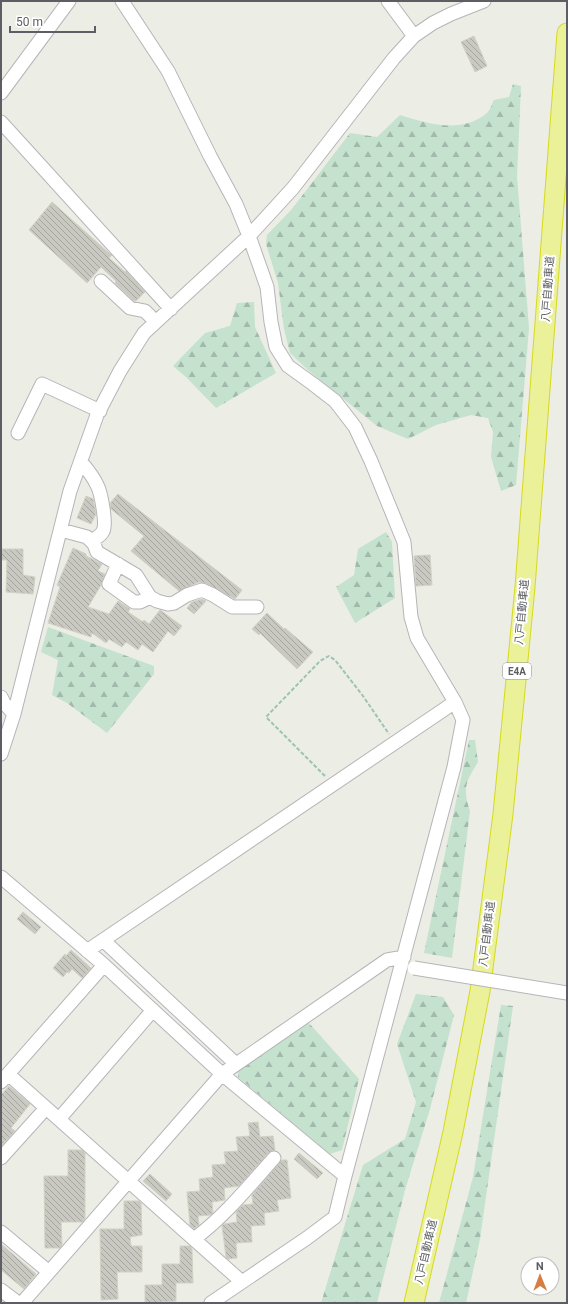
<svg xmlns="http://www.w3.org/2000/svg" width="568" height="1304" viewBox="0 0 568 1304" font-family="Roboto,'Noto Sans JP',sans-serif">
<defs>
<pattern id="forest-firs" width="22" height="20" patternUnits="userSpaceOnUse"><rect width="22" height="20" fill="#c4e2ce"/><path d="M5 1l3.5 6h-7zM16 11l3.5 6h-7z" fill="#a2baab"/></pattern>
<pattern id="building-back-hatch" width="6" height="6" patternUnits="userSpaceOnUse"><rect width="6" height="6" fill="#c9c9c1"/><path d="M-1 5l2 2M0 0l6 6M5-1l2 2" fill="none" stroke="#a6a6a0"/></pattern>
</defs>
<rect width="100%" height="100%" fill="#ecede5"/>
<path fill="url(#forest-firs)" d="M 513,84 L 521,86 L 517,176 L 529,328 L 516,485 L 501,491 L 491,457 L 493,432 L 488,418 L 471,415 L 436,425 L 408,439 L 377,426 L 308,370 L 290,353 L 284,329 L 278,283 L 266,244 L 267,235 L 292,209 L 350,133 L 377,137 L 400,115 C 428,124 462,134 487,113 C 490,110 492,104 494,100 L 509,97 Z
M 254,302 L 255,327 L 276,373 L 216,408 L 186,377 L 173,366 L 205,333 L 230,326 L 237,303 Z
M 386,532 L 392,542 L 395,598 L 355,623 L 336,587 L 354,575 L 358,549 Z
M 48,627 L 154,666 L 154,674 L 107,733 L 67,703 L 52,695 L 58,660 L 41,652 Z
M 469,740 L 475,740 L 478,762 C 466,781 462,789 470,811 L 452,958 L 424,953 Z
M 416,994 L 443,997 L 454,1015 L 430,1109 L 405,1190 L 377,1303 L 321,1303 L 363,1165 L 405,1139 L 416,1102 L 397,1044 Z
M 501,1005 L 513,1006 L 480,1239 L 466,1303 L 439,1303 L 473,1177 Z
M 309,1023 L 359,1079 L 342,1150 L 330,1154 L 238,1077 L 238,1070 Z"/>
<path fill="url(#building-back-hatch)" stroke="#d1d1c4" d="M 474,36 L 487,66 L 475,72 L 461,42 Z
M 52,202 L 110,254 L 112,255 L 109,258 L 125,272 L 126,271 L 145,292 L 136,301 L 134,301 L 115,283 L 116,281 L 101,267 L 87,283 L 29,230 Z
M 118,494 L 242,590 L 235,599 L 205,583 L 199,582 L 179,591 L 131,551 L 144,536 L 111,509 L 110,503 Z
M 86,496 L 93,499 L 96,514 L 91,524 L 77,518 Z
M 73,548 L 86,554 L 86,556 L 102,564 L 98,571 L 105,574 L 101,585 L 88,607 L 109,614 L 118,601 L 130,609 L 128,612 L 143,622 L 144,620 L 149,624 L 160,610 L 182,626 L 174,636 L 168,631 L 153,652 L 142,644 L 138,650 L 126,642 L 122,647 L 109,639 L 106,643 L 92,633 L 91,637 L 48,623 L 60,587 L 57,585 Z
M 1,549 L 23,549 L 23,575 L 35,577 L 33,594 L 6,592 L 7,560 L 1,560 Z
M 430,555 L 432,585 L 416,586 L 414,556 Z
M 202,599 L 206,601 L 194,614 L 187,608 L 192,602 Z
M 267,613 L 284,629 L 285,628 L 313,652 L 297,669 L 260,633 L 259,635 L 252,629 Z
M 23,912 L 41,927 L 35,934 L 17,919 Z
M 71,950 L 91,968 L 82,978 L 72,969 L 69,973 L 67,972 L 63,977 L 53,968 L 65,954 L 66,956 Z
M 9,1086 L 30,1104 L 11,1128 L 15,1131 L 1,1146 L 1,1095 Z
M 258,1122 L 260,1137 L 273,1136 L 275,1150 L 268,1153 L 239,1186 L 224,1188 L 225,1200 L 212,1202 L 213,1213 L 210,1215 L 198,1216 L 199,1225 L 194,1229 L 190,1225 L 187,1192 L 200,1191 L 199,1179 L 213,1177 L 212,1165 L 226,1164 L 224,1152 L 238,1151 L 236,1137 L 250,1136 L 248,1123 Z
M 68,1150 L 82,1150 L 85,1153 L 85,1218 L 83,1222 L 61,1222 L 62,1245 L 60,1248 L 45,1248 L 44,1176 L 68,1176 Z
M 299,1153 L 323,1173 L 317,1179 L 294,1159 Z
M 282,1160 L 287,1160 L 291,1198 L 277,1200 L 279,1211 L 264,1213 L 265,1225 L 251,1226 L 252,1242 L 236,1243 L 237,1258 L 228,1259 L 226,1257 L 222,1226 L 224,1224 L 237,1222 L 236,1212 L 243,1205 L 253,1204 L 252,1195 Z
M 150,1174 L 172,1194 L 166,1201 L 143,1181 Z
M 124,1201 L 139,1201 L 141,1203 L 142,1235 L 130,1237 L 131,1246 L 142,1246 L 142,1272 L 117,1272 L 118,1299 L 101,1300 L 100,1229 L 124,1229 Z
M 1,1244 L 36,1274 L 24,1289 L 1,1270 Z
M 180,1246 L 190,1246 L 192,1249 L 193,1283 L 176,1283 L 176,1301 L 145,1303 L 145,1285 L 162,1285 L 162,1264 L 180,1264 Z"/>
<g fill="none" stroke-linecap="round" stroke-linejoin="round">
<defs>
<path id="minor" d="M 122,1 L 168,71 L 210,156 L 236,204 L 249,236 L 267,287 L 271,322 L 276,347 L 288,366 L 313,384 L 335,401 L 355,427 L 371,461 L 404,542 L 411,617 L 417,638 L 455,702 L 463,720 L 454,767 L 345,1176 L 335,1217 L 307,1238 L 211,1303
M 388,1 L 414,36
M 1,93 L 69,1
M 1,122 L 171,309
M 101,281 L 130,308 L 145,311 L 156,322
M 18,433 L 42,384 L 100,411
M 81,462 C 87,469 93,476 97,485 C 101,492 107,524 103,531 C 101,536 96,538 91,541
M 61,530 L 87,537 L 94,544 L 97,552 L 136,575 L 150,597 L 157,601 L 168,604 L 174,603 L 187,595 L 202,590 L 213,595 L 232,607 L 257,607
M 118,564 L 109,584 L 134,602 L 140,602 L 150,597
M 1,697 L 4,703 L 14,714
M 1,754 L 14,714 L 70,491 L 97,415 L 120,371 L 144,333 L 249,236 L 293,188 L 394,58 L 414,36 L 433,23 L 451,14 L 484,1
M 1,877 L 104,965 L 222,1074 L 345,1176
M 104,941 L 236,1064
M 87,951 L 455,702
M 8,1074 L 242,1282
M 1,1082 L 104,965
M 59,1119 L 153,1010
M 1,1158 L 46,1108
M 1,1232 L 49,1272
M 194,1239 C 224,1217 249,1186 274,1158
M 1,1290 L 18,1303
M 22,1303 L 222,1074 L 387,960 L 404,957"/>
<path id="highway" d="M 414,1303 L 453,1132 L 480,991 L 503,814 L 525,587 L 567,33"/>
</defs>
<use href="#minor" stroke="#b5b5ba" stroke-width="15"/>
<use href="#highway" stroke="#d7d919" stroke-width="21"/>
<path stroke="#9ec2b4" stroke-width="2" stroke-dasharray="4 2" stroke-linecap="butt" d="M 325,776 L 266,717 L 320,661 L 329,656 L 335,660 L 363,696 L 389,734"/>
<use href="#minor" stroke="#fff" stroke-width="13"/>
<use href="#highway" stroke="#ebf198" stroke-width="19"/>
<defs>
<path id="minor-bridge" d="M 414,968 L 567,993"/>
</defs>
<use href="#minor-bridge" stroke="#b5b5ba" stroke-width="15" stroke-linecap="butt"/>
<use href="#minor-bridge" stroke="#fff" stroke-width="13"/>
</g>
<g text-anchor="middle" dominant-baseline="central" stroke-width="4" stroke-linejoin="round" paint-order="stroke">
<rect fill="#fff" stroke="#8e8e92" stroke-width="1" x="503" y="663" width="28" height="16" rx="3"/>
<g font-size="10" font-weight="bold" fill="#5d5e64">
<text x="517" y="671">E4A</text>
</g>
<g font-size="11" fill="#5d5e64" stroke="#fff">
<text transform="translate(548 289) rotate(-86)">八戸自動車道</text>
<text transform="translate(522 612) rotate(-85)">八戸自動車道</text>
<text transform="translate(487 934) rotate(-83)">八戸自動車道</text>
<text transform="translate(426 1252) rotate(-77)">八戸自動車道</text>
</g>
</g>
<rect width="568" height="1304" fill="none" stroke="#5d5e64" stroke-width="4"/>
<g transform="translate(540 1276) rotate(359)"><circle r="19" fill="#ffffff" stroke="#bebfc1"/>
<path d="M0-3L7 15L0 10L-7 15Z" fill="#d67e42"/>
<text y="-6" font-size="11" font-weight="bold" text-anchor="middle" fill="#5d5e64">N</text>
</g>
<path d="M10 26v6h85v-6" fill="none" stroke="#5d5e64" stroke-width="2"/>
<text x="16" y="26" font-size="12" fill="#5d5e64" stroke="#ffffff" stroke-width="3" paint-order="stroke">50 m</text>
</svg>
